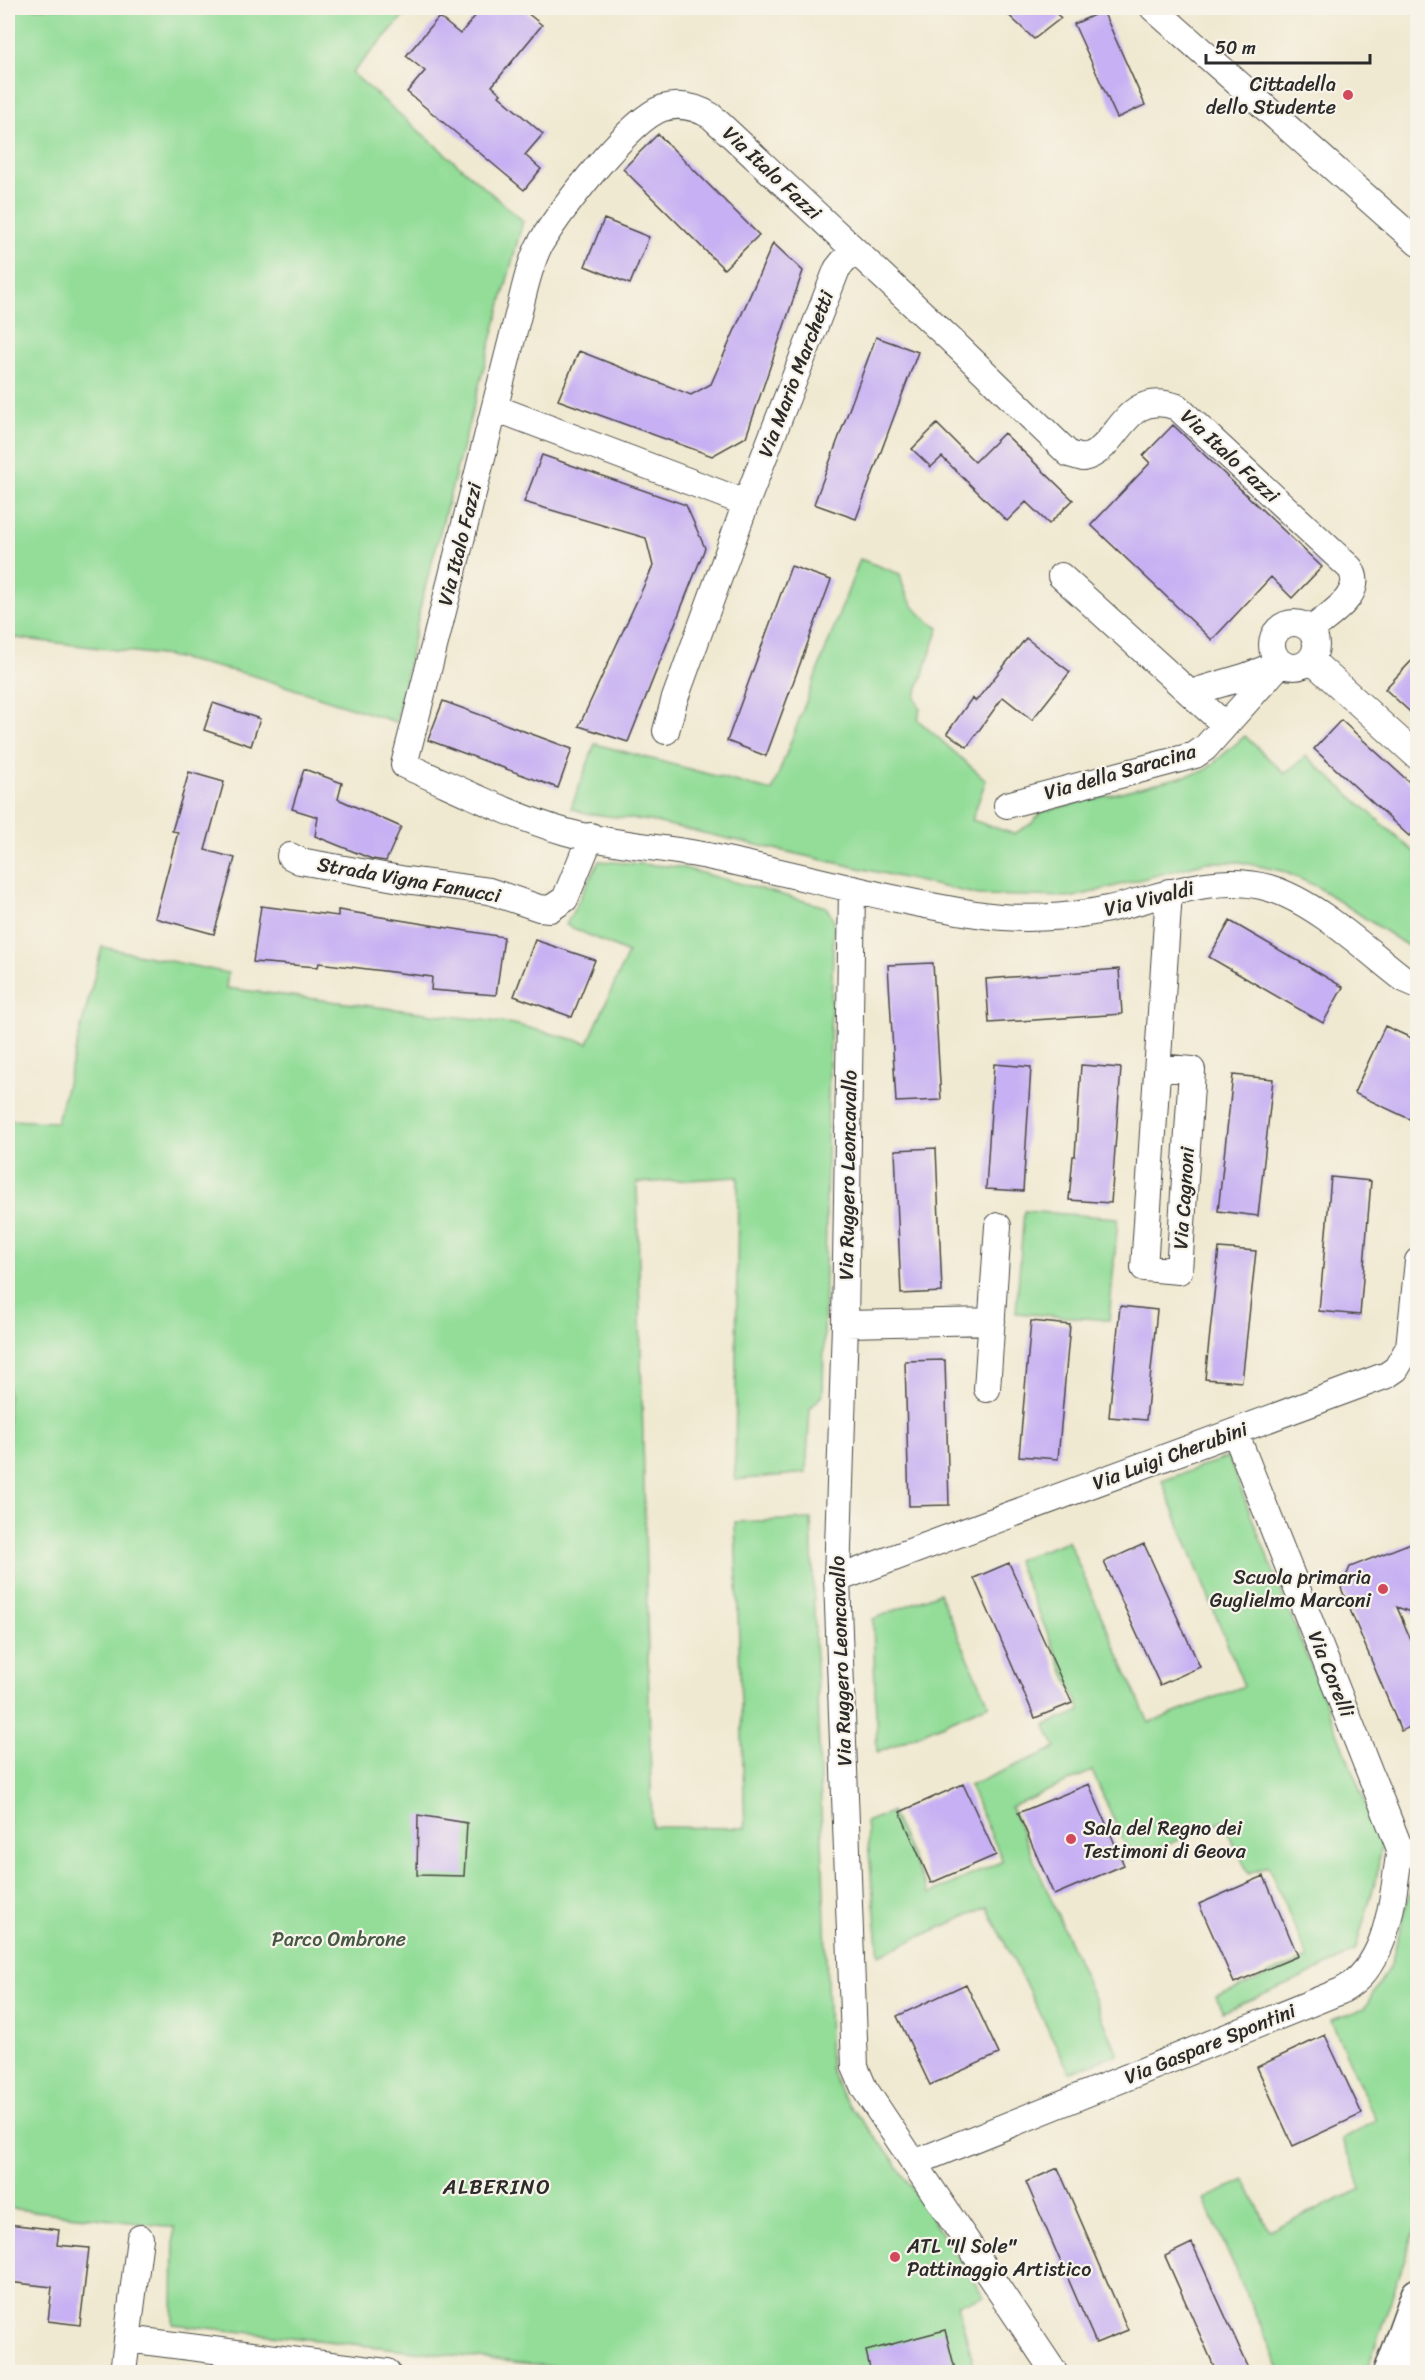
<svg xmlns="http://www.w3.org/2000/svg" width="1425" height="2380" viewBox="0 0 1425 2380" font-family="Sriracha,sans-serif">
<rect width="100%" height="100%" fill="#f7f3e8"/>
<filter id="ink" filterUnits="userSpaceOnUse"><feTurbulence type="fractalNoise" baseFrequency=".0167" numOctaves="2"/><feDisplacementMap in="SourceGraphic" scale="12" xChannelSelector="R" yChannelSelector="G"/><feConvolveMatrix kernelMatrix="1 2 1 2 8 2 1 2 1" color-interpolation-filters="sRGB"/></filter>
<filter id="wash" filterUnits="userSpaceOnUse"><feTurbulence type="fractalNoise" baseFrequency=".008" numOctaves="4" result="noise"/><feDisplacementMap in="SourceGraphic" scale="24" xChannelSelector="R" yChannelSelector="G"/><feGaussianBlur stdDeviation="1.35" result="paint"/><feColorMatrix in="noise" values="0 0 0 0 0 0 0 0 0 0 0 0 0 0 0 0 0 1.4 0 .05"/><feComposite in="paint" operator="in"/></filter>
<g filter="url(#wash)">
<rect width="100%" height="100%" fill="#f0e9d1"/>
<path fill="#93dd98" stroke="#5f8462" stroke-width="1.5" d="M 8,8 L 411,8 L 352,73 L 523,221 L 422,599 L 396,722 L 251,675 L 168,656 L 8,637 Z
M 860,559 L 900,574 C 905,599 917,616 939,628 L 915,697 L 920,708 L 918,720 L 986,780 L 972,820 L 1014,834 L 1031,824 L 1042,812 L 1204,771 L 1245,736 L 1285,774 L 1306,756 L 1414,852 L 1417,849 L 1417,952 L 1316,886 L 1282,871 L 1240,862 L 1207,862 L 1074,897 L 979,895 L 650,821 L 584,813 L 571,808 L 595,744 L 772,791 Z
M 599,861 L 680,867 L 826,907 L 834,920 L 828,1100 L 823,1394 L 810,1409 L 806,1473 L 735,1480 L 738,1177 L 637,1183 L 652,1827 L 745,1828 L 735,1522 L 811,1519 L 830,2068 L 843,2097 L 890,2155 L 984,2297 L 957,2304 L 976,2372 L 604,2372 L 173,2324 L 174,2227 L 8,2208 L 8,1120 L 57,1122 L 102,947 L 228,973 L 226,988 L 514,1024 L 588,1043 L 628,953 L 566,925 Z
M 1024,1211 L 1118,1218 L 1109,1320 L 1016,1313 Z
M 1228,1457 L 1381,1843 L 1377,1875 L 1355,1951 L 1304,1977 L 1223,2012 L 1216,1997 L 1308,1958 L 1268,1866 L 1249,1874 L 1222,1821 L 1132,1860 L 1092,1771 L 1011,1807 L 1118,2054 L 1070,2073 L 987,1907 L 879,1955 L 866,1822 L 891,1812 L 929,1894 L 1003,1861 L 969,1786 L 1056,1748 L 1045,1725 L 1081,1711 L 1016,1560 L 1068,1541 L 1149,1723 L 1244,1686 L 1162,1481 Z
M 939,1593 L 989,1704 L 877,1753 L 873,1619 Z
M 1417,1871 L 1417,2224 L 1366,2372 L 1281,2372 L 1204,2199 L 1245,2180 L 1269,2230 L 1362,2189 L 1342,2140 L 1376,2121 L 1331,2020 L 1364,2009 L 1391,1964 L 1414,1877 Z"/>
<g id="blocks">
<path fill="#c7b0f3" d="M 482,8 L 521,8 L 542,25 L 492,86 L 501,94 L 499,96 L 543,134 L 525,155 L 541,169 L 524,190 L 407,92 L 425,71 L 406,56 L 439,17 L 460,34 Z
M 1001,8 L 1050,8 L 1061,18 L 1034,39 Z
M 1103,11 L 1145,105 L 1117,118 L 1074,24 Z
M 658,134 L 759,235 L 724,269 L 623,169 Z
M 604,219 L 649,237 L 630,284 L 585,266 Z
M 773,243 L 803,271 L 746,437 L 712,456 L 558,400 L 579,351 L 691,395 L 711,384 Z
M 876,337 L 918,352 L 856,519 L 814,504 Z
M 937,424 L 975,462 L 1004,433 L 1073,500 L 1049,524 L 1026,502 L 1007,521 L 942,457 L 931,467 L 912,449 Z
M 1173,425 L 1322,567 L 1292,598 L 1271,577 L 1212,640 L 1091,525 L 1150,463 L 1143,456 Z
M 542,455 L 686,505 L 705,548 L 628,742 L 579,726 L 653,566 L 646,538 L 524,502 Z
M 791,566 L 831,580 L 766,756 L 727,741 Z
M 1026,638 L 1070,672 L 1032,720 L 1003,697 L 967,747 L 947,733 L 972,698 L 976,701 Z
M 1418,654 L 1418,719 L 1385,689 Z
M 443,701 L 572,749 L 558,788 L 428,740 Z
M 213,703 L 260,719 L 251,746 L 204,730 Z
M 1341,720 L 1418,790 L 1418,827 L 1409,836 L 1314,749 Z
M 304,769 L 342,783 L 338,799 L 401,827 L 386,861 L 372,859 L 315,836 L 318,817 L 292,809 Z
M 189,772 L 224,782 L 205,850 L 235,858 L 214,934 L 155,918 L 178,832 L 172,831 Z
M 261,906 L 338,916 L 338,910 L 504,937 L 496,995 L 431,990 L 432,977 L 319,963 L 318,967 L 253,962 Z
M 1230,921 L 1343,987 L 1323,1023 L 1209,957 Z
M 535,940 L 595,960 L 572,1017 L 514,996 Z
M 933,963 L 941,1100 L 896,1102 L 888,965 Z
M 1119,969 L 1122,1014 L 989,1023 L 986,979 Z
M 1385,1026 L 1418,1041 L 1418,1123 L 1354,1093 Z
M 994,1064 L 1031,1067 L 1023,1191 L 986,1189 Z
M 1081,1065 L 1121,1068 L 1111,1203 L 1069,1200 L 1073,1156 L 1075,1156 Z
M 1233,1075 L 1273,1079 L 1258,1216 L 1218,1211 Z
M 936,1148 L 942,1292 L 901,1294 L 895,1150 Z
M 1331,1177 L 1371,1181 L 1360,1315 L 1319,1311 Z
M 1219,1248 L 1256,1251 L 1242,1382 L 1205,1379 Z
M 1120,1306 L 1157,1310 L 1146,1420 L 1109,1417 Z
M 1031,1321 L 1070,1325 L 1058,1459 L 1019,1456 Z
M 945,1360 L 949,1505 L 909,1506 L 905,1361 Z
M 1418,1540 L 1418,1615 L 1397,1607 L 1418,1657 L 1418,1723 L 1401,1731 L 1341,1588 L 1350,1567 Z
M 1144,1544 L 1200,1667 L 1160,1685 L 1104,1562 Z
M 1009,1563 L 1072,1703 L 1035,1718 L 974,1578 Z
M 963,1784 L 996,1855 L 931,1883 L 900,1812 Z
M 1089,1784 L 1124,1865 L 1054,1895 L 1018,1813 Z
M 418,1815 L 467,1823 L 464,1876 L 417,1875 Z
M 1264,1876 L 1298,1956 L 1234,1983 L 1199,1904 Z
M 966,1984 L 999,2054 L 930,2085 L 897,2016 Z
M 1325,2035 L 1362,2114 L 1293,2146 L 1257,2067 Z
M 1058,2168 L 1128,2330 L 1096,2343 L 1026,2182 Z
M 8,2224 L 59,2230 L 57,2245 L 89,2248 L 80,2325 L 48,2321 L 52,2287 L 8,2282 Z
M 1192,2243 L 1251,2373 L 1217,2373 L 1165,2256 Z
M 945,2330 L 956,2373 L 871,2373 L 866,2351 Z"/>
</g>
</g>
<g filter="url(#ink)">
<use href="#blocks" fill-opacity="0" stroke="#494844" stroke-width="1.5"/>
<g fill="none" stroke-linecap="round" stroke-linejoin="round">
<defs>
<path id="street" d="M 1153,8 L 1418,243
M 495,408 L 746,503
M 1061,576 L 1225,725
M1272 645a22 22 0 1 1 44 0a22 22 0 1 1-44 0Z
M 1311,630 C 1328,615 1367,594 1350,568 L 1177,407 C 1123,387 1119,451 1083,458 L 1069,454 L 951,340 L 711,116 C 696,107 680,103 663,108 C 629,119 559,213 540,244 C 529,265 524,292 518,315 L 404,765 C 457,788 511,816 566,832 C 613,845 664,847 712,857 C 800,875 887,900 976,914 C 1019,921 1067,918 1108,909 C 1161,898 1214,872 1269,888 C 1316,902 1365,949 1404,979 L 1418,985
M 1311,660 L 1418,757
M 1193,695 L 1200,690 L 1244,677 L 1275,665
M 666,731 L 674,701 L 746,503 L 837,269 L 853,249
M 1007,805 L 1195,755 L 1205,748 L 1281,663
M 290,856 L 300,861 L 406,880 L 489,891 L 539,908 L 550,909 L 565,899 L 591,836
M 852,890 L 845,1324 L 837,1579 L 855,2067 L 864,2088 L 1054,2372
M 1158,1067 L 1192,1070 L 1179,1271 L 1144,1268 L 1169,892
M 845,1324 L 992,1321
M 987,1389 L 998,1226
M 837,1579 L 1387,1375 L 1396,1369 L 1409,1347 L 1418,1261
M 914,2163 L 1341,1991 C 1390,1965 1392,1898 1400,1849 L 1235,1432
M 127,2339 L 362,2369 L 362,2372
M 362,2369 L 387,2372
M 123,2372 L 140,2238"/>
<path id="secondary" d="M 1390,2372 L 1418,2295"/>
</defs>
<use href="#street" stroke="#494844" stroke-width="28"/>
<use href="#secondary" stroke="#494844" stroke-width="36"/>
<use href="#street" stroke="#fff" stroke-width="26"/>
<use href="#secondary" stroke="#fff" stroke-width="33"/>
</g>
</g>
<g fill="#d1495b" stroke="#f7f3e8" stroke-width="2">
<circle cx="1348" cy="95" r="6"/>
<circle cx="1383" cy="1589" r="6"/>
<circle cx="1071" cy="1839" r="6"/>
<circle cx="895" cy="2257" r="6"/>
</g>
<g text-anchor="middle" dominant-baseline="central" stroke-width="4.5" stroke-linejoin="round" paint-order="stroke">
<g font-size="20" fill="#2b2b2b" stroke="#f7f3e8" text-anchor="end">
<text x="1336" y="84">Cittadella<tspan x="1336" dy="23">dello Studente</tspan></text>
<text x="1371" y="1577">Scuola primaria<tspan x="1371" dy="23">Guglielmo Marconi</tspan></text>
<text x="1083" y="1828" text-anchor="start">Sala del Regno dei<tspan x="1083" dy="23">Testimoni di Geova</tspan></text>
<text x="907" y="2246" text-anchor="start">ATL "Il Sole"<tspan x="907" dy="23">Pattinaggio Artistico</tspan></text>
</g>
<g font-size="20" fill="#2b2b2b" stroke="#f7f3e8">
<text transform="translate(772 173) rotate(43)">Via Italo Fazzi</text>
<text transform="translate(796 374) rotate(-69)">Via Mario Marchetti</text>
<text transform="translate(1230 456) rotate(43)">Via Italo Fazzi</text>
<text transform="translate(460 544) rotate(-76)">Via Italo Fazzi</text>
<text transform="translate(1120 772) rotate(-16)">Via della Saracina</text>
<text transform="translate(409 880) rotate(10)">Strada Vigna Fanucci</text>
<text transform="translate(1149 899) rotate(-14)">Via Vivaldi</text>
<text transform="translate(848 1175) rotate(-89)">Via Ruggero Leoncavallo</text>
<text transform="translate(1184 1198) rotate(-86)">Via Cagnoni</text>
<text transform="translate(1170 1456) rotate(-20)">Via Luigi Cherubini</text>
<text transform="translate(841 1661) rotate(-92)">Via Ruggero Leoncavallo</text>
<text transform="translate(1331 1674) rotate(68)">Via Corelli</text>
<text transform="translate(1210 2044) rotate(-22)">Via Gaspare Spontini</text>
</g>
<g font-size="20" fill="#455846" stroke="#f7f3e8">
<text x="339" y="1939">Parco Ombrone</text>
</g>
<g font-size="21" letter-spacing="1.5" fill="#2b2b2b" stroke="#f7f3e8">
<text x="497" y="2187">ALBERINO</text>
</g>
</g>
<rect width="1425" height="2380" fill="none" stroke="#f7f3e8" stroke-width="30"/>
<path d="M1206 54v9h164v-9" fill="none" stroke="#2b2b2b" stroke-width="3"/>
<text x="1215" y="54" font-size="18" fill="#2b2b2b" stroke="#f7f3e8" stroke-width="4.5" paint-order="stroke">50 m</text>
</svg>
